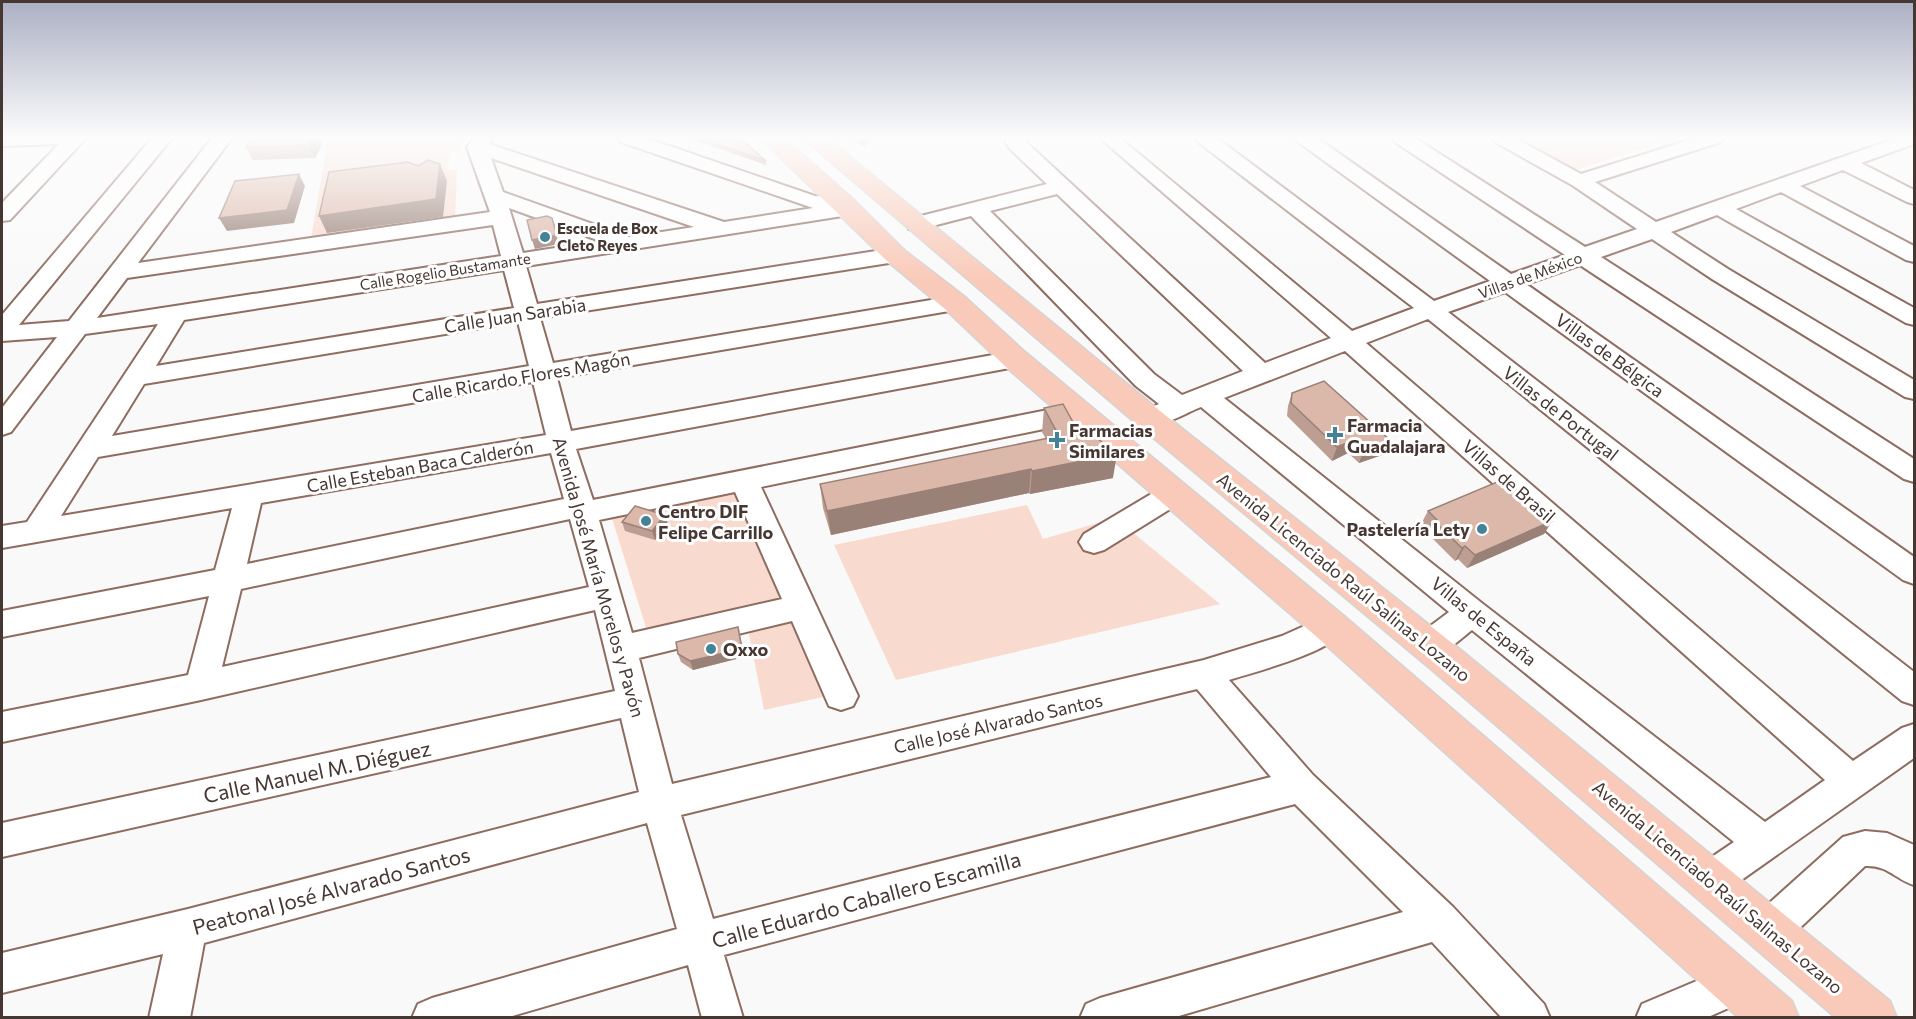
<svg xmlns="http://www.w3.org/2000/svg" width="1916" height="1019" viewBox="0 0 1916 1019" font-family="Commissioner,sans-serif">
<rect width="100%" height="100%" fill="#f9f9f9"/>
<path fill="#f9dacf" d="M 411,138 L 461,138 L 462,150 L 449,153 L 448,170 L 457,170 L 455,219 L 311,238 L 328,140 Z
M 1515,138 L 1677,138 L 1572,171 Z
M 740,487 L 793,604 L 649,637 L 610,512 Z
M 1027,505 L 1043,539 L 1115,518 L 1220,604 L 896,680 L 834,545 Z
M 796,612 L 832,695 L 764,710 L 747,624 Z"/>
<g fill="none" stroke-linecap="round" stroke-linejoin="round">
<defs>
<path id="minor" d="M 2,138 L 86,138 L 10,220 L 2,221 L 2,203 L 59,144 L 2,146 Z
M 152,138 L 172,138 L 19,325 L 69,321 L 212,138 L 232,138 L 138,263 L 490,212 L 467,147 L 474,138 L 492,138 L 489,144 L 724,222 L 813,208 L 621,142 L 619,138 L 646,138 L 815,196 L 841,199 L 844,203 L 856,205 L 860,209 L 856,213 L 849,215 L 526,266 L 537,304 L 895,248 L 903,250 L 906,255 L 903,260 L 895,262 L 540,318 L 553,363 L 955,296 L 963,298 L 967,303 L 963,308 L 955,310 L 557,378 L 571,431 L 1015,351 L 1024,353 L 1027,359 L 1024,365 L 1015,367 L 576,449 L 593,500 L 1078,404 L 1087,407 L 1091,413 L 1087,419 L 1078,422 L 761,487 L 858,696 L 853,706 L 841,710 L 829,706 L 792,621 L 639,658 L 672,784 L 1204,660 L 1282,636 L 1331,614 L 1342,618 L 1347,627 C 1334,652 1257,671 1229,680 L 1313,775 L 1453,907 L 1544,1004 L 1550,1018 L 1502,1018 L 1432,942 L 1172,1018 L 1080,1018 L 1086,1004 L 1100,998 L 1403,912 L 1295,804 L 724,955 L 743,1018 L 702,1018 L 688,965 L 505,1018 L 412,1018 L 418,1004 L 432,998 L 677,929 L 647,823 L 204,943 L 190,1018 L 149,1018 L 163,954 L 2,993 L 2,953 L 188,909 L 639,792 L 621,718 L 2,857 L 2,823 L 615,691 L 595,610 L 201,700 L 2,742 L 2,712 L 188,675 L 209,596 L 2,637 L 2,611 L 215,570 L 232,508 L 2,548 L 2,526 L 27,522 L 158,324 L 85,334 L 11,432 L 2,435 L 2,408 L 57,337 L 2,341 L 2,315 ZM 491,158 L 694,227 L 629,237 L 503,192 ZM 509,208 L 600,241 L 523,253 ZM 493,225 L 501,256 L 97,318 L 127,278 ZM 504,270 L 514,308 L 156,366 L 184,320 ZM 518,322 L 529,366 L 112,436 L 144,384 ZM 533,382 L 546,435 L 61,516 L 98,457 ZM 551,453 L 564,499 L 247,564 L 261,503 ZM 735,492 L 782,599 L 632,633 L 599,520 ZM 570,519 L 589,587 L 222,667 L 241,589 ZM 1197,689 L 1271,777 L 713,919 L 681,815 Z
M 1008,138 L 1028,138 L 1026,142 L 1265,363 L 1331,338 L 1100,138 L 1120,138 L 1352,331 L 1414,308 L 1198,142 L 1196,138 L 1217,138 L 1434,301 L 1490,281 L 1298,142 L 1296,138 L 1317,138 L 1511,274 L 1565,255 L 1395,142 L 1393,138 L 1415,138 L 1585,247 L 1637,229 L 1572,185 L 1495,142 L 1493,138 L 1515,138 L 1581,174 L 1696,138 L 1723,138 L 1721,142 L 1595,182 L 1656,222 L 1897,138 L 1914,138 L 1914,144 L 1861,163 L 1914,190 L 1914,204 L 1907,202 L 1843,170 L 1800,186 L 1914,246 L 1914,262 L 1906,260 L 1781,192 L 1736,209 L 1914,308 L 1914,325 L 1906,323 L 1717,215 L 1671,232 L 1728,269 L 1914,380 L 1914,399 L 1905,397 L 1712,279 L 1652,239 L 1601,257 L 1914,459 L 1914,482 L 1904,479 L 1580,265 L 1526,284 L 1914,557 L 1914,584 L 1903,580 L 1505,292 L 1448,312 L 1914,672 L 1914,705 L 1902,701 L 1428,319 L 1366,343 L 1853,761 L 1902,728 L 1914,724 L 1914,758 L 1723,893 L 1710,898 L 1697,893 L 1691,880 L 1697,867 L 1734,842 L 1472,630 C 1455,643 1439,662 1417,654 L 1412,645 L 1417,636 L 1449,612 L 1201,407 C 1183,414 1159,430 1140,424 L 1136,418 L 1140,412 L 1159,404 L 1136,386 L 971,216 L 917,230 L 909,229 L 906,224 L 909,219 L 1047,184 L 1010,149 L 1005,141 ZM 1057,194 L 1243,371 L 1182,395 L 1154,374 L 990,211 ZM 1345,351 L 1825,780 L 1765,822 L 1483,604 L 1224,398 Z
M 1173,484 L 1183,487 L 1187,494 L 1183,501 L 1104,550 L 1094,553 L 1084,550 L 1079,542 L 1084,534 L 1163,487 Z
M 1865,831 L 1887,833 L 1914,845 L 1914,885 C 1895,879 1888,865 1865,866 L 1784,943 L 1770,948 L 1756,943 L 1751,929 L 1756,915 L 1843,837 Z
M 1737,964 L 1751,970 L 1757,984 L 1751,998 L 1706,1018 L 1636,1018 L 1642,1004 Z"/>
<path id="major" d="M 760,138 L 784,138 L 853,199 L 904,250 L 965,297 L 1025,352 L 1344,616 L 1792,1001 L 1799,1018 L 1739,1018 L 1318,638 L 1005,366 L 945,309 L 886,260 Z
M 803,138 L 827,138 L 1160,411 L 1457,647 L 1890,1001 L 1897,1018 L 1836,1018 L 1431,669 L 1138,425 Z"/>
</defs>
<use href="#minor" stroke="#8e6c60" stroke-width="4"/>
<use href="#major" stroke="#d6d3d2" stroke-width="3"/>
<use href="#minor" fill="#fff" fill-rule="evenodd"/>
<use href="#major" fill="#f9cab9" fill-rule="evenodd"/>
</g>
<path fill="#bd9e92" d="M 251,138 L 324,138 L 320,149 L 315,158 L 253,160 L 246,147 Z
M 687,138 L 740,138 L 766,161 L 766,165 Z
M 851,138 L 873,138 L 863,147 Z
M 1292,393 L 1385,454 L 1359,463 L 1348,453 L 1332,461 L 1287,416 L 1288,406 Z
M 1044,408 L 1079,433 L 1113,478 L 1030,494 L 1029,493 L 831,535 L 823,508 L 820,484 L 1046,439 L 1042,432 Z
M 1428,511 L 1552,521 L 1544,534 L 1467,568 L 1458,559 L 1455,561 L 1429,535 L 1430,533 L 1421,524 Z
M 622,522 L 668,524 L 655,540 L 625,531 Z
M 740,636 L 744,657 L 693,670 L 681,662 L 678,654 Z"/>
<path fill="#9a8177" d="M 313,138 L 324,138 L 320,149 L 315,158 L 308,145 Z
M 866,138 L 873,138 L 863,147 L 863,140 Z
M 440,164 L 447,181 L 443,217 L 327,233 L 319,216 Z
M 299,174 L 305,186 L 294,223 L 227,231 L 219,218 Z
M 552,218 L 559,244 L 535,249 L 532,240 Z
M 1354,440 L 1348,453 L 1332,461 L 1337,447 Z
M 1391,441 L 1385,454 L 1359,463 L 1364,450 Z
M 1117,454 L 1113,478 L 1030,494 L 1032,471 Z
M 1031,469 L 1029,493 L 831,535 L 827,511 Z
M 665,515 L 668,524 L 655,540 L 652,531 Z
M 1552,521 L 1544,534 L 1467,568 L 1475,555 Z
M 1465,546 L 1458,559 L 1455,561 L 1462,548 Z
M 738,627 L 744,657 L 693,670 L 690,661 Z"/>
<path fill="#dcb8aa" stroke="#9a8177" stroke-width="1.5" d="M 251,138 L 313,138 L 308,145 L 246,147 Z
M 698,138 L 740,138 L 766,161 Z
M 428,160 L 440,164 L 436,199 L 319,216 L 329,172 L 408,162 L 418,166 Z
M 299,174 L 287,210 L 219,218 L 235,181 Z
M 547,216 L 552,218 L 557,235 L 532,240 L 527,220 Z
M 1324,381 L 1391,441 L 1364,450 L 1354,440 L 1337,447 L 1291,403 L 1292,393 Z
M 1063,404 L 1079,433 L 1088,431 L 1117,454 L 1032,471 L 1031,469 L 827,511 L 820,484 L 1059,436 L 1044,408 Z
M 1504,479 L 1552,521 L 1475,555 L 1465,546 L 1462,548 L 1435,522 L 1438,521 L 1428,511 Z
M 635,506 L 665,515 L 652,531 L 622,522 Z
M 738,627 L 742,649 L 690,661 L 678,654 L 676,642 Z"/>
<linearGradient id="sky" x2="0" y2="1"><stop stop-color="#abafc3"/><stop offset="0.49" stop-color="#fcfcfc"/><stop offset="1" stop-color="#fcfcfc" stop-opacity="0"/></linearGradient>
<rect width="1916" height="280" fill="url(#sky)"/>
<g fill="#438297" stroke="#fff" stroke-width="2">
<circle cx="545" cy="237" r="6"/>
<path d="M1332 426h6v6h6v6h-6v6h-6v-6h-6v-6h6z"/>
<path d="M1054 431h6v6h6v6h-6v6h-6v-6h-6v-6h6z"/>
<circle cx="646" cy="521" r="6"/>
<circle cx="1482" cy="529" r="6"/>
<circle cx="711" cy="649" r="6"/>
</g>
<g text-anchor="middle" dominant-baseline="central" stroke-width="6" stroke-linejoin="round" paint-order="stroke">
<g font-size="15" font-weight="bold" fill="#463732" stroke="#fff" text-anchor="start">
<text x="557" y="228">Escuela de Box<tspan x="557" dy="17">Cleto Reyes</tspan></text>
</g>
<g font-size="15" fill="#463732" stroke="#fff">
<text transform="translate(445 271) rotate(-9)">Calle Rogelio Bustamante</text>
<text transform="translate(1530 275) rotate(-20)">Villas de México</text>
</g>
<g font-size="18" fill="#463732" stroke="#fff">
<text transform="translate(515 315) rotate(-9)">Calle Juan Sarabia</text>
<text transform="translate(1610 355) rotate(36)">Villas de Bélgica</text>
<text transform="translate(521 377) rotate(-10)">Calle Ricardo Flores Magón</text>
<text transform="translate(1561 413) rotate(38)">Villas de Portugal</text>
<text transform="translate(420 466) rotate(-10)">Calle Esteban Baca Calderón</text>
<text transform="translate(1509 481) rotate(41)">Villas de Brasil</text>
<text transform="translate(599 577) rotate(74)">Avenida José María Morelos y Pavón</text>
<text transform="translate(1344 577) rotate(39)">Avenida Licenciado Raúl Salinas Lozano</text>
<text transform="translate(1484 621) rotate(39)">Villas de España</text>
<text transform="translate(998 723) rotate(-13)">Calle José Alvarado Santos</text>
<text transform="translate(1718 887) rotate(40)">Avenida Licenciado Raúl Salinas Lozano</text>
</g>
<g font-size="18" font-weight="bold" fill="#463732" stroke="#fff" text-anchor="start">
<text x="1347" y="425">Farmacia<tspan x="1347" dy="21">Guadalajara</tspan></text>
<text x="1069" y="430">Farmacias<tspan x="1069" dy="21">Similares</tspan></text>
<text x="658" y="511">Centro DIF<tspan x="658" dy="21">Felipe Carrillo</tspan></text>
<text x="1470" y="529" text-anchor="end">Pastelería Lety</text>
<text x="723" y="649">Oxxo</text>
</g>
<g font-size="21" fill="#463732" stroke="#fff">
<text transform="translate(317 771) rotate(-12)">Calle Manuel M. Diéguez</text>
<text transform="translate(331 890) rotate(-15)">Peatonal José Alvarado Santos</text>
<text transform="translate(866 899) rotate(-15)">Calle Eduardo Caballero Escamilla</text>
</g>
</g>
<rect width="1916" height="1019" fill="none" stroke="#463732" stroke-width="6"/>
</svg>
